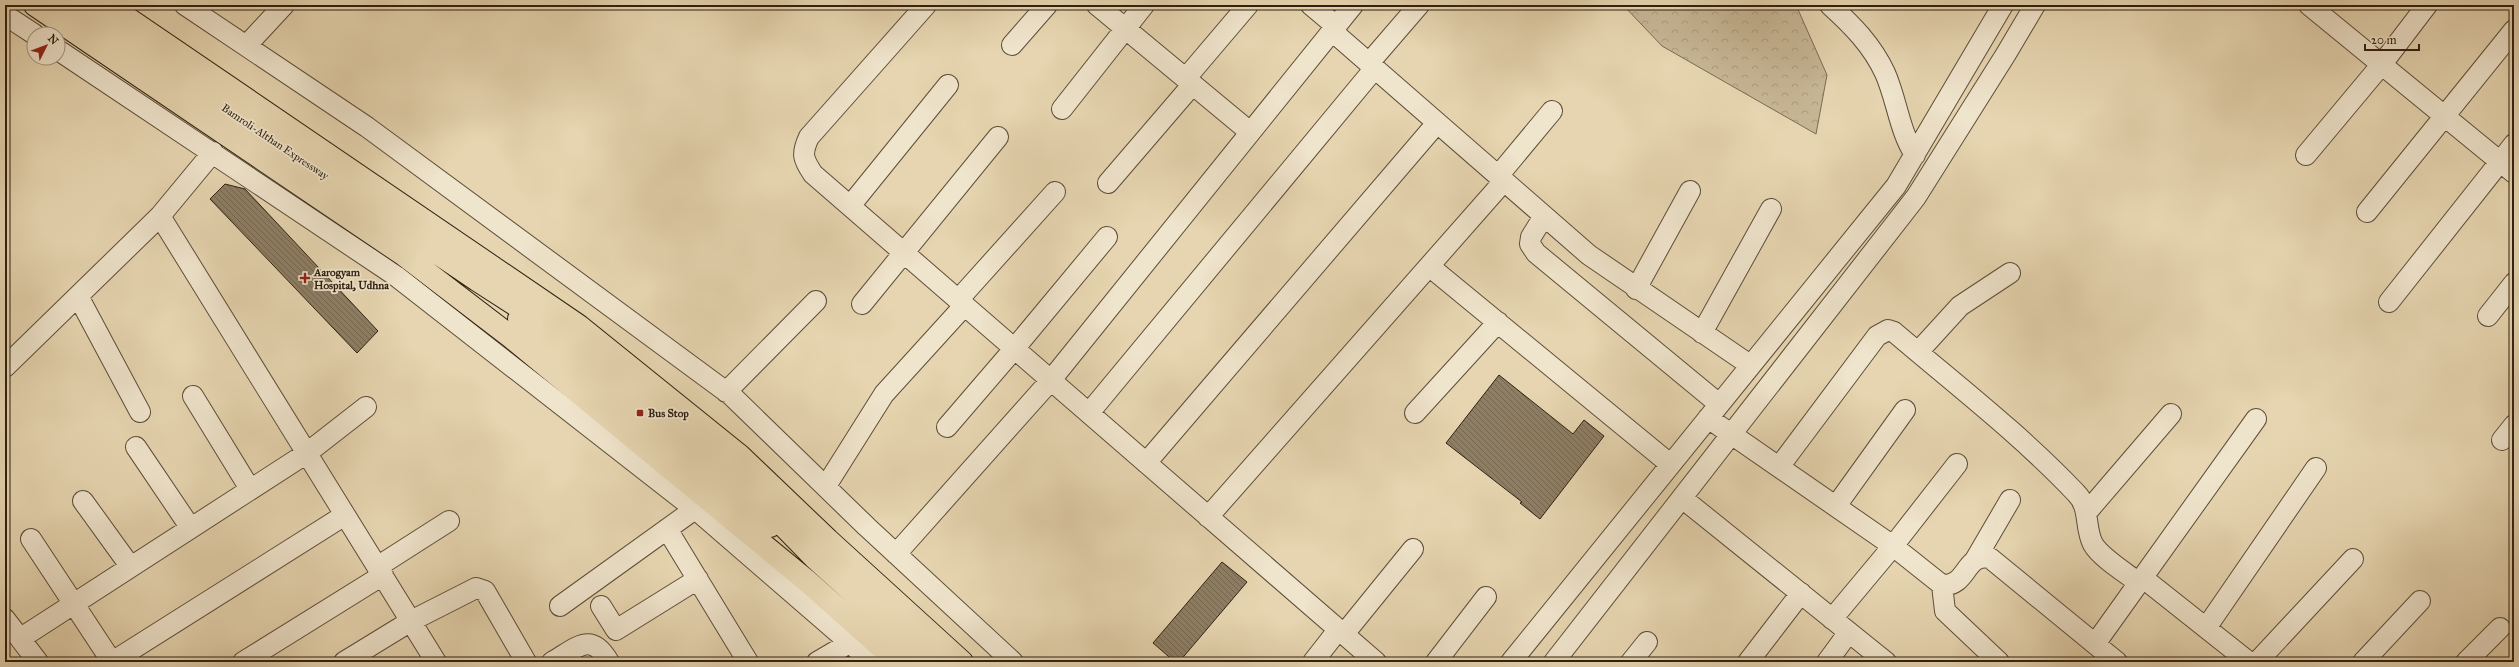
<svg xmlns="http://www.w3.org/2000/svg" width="2519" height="667" viewBox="0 0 2519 667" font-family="'IM FELL Great Primer',serif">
<defs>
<pattern id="forest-crowns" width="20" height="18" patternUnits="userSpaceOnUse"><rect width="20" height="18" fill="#c7b695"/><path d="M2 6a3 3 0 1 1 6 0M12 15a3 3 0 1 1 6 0" fill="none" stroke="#ab9c7f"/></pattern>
<pattern id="building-back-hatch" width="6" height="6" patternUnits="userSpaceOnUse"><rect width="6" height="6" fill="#8e7e64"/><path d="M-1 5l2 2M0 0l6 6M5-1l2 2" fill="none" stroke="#746751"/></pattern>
</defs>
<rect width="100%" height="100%" fill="#e6d5b0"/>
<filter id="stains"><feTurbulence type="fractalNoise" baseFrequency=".005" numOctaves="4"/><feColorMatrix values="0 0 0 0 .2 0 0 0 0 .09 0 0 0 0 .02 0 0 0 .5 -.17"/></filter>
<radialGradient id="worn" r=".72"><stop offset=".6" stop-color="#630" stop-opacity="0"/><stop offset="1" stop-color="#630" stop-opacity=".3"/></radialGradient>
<path fill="url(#forest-crowns)" stroke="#7b6b53" d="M 1623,5 L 1796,5 L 1827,75 L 1816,134 L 1662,46 Z"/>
<path fill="url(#building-back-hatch)" stroke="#2f2011" d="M 225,184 L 245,189 L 378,331 L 357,353 L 210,199 Z
M 1499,375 L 1573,434 L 1584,420 L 1604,436 L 1540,519 L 1520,503 L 1522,502 L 1446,443 Z
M 1222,562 L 1247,582 L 1179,662 L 1175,662 L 1153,643 Z"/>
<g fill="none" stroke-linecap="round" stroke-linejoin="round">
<defs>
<path id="minor" d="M 185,5 L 367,127 L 732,396 L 867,527 L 1013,662
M 926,5 L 809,137 C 801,154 803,159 813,174 L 1376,662
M 1097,5 L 1250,132
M 1311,5 L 1336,26
M 1830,5 C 1852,25 1872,45 1885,73 C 1897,100 1899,130 1915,155
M 2309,5 L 2514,173
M 5,15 L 34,34
M 1332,31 L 1589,255 L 1750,365
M 1012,45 L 1047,5
M 246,46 L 284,5
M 58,50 L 396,276 L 701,514 L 872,662
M 1369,63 L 1419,5
M 1186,78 L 1248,5
M 1062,109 L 1144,5
M 2306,155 L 2382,64 L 2427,5
M 1498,176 L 1552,111
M 1108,183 L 1193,84
M 850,206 L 948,85
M 2367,212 L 2514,30
M 160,216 L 436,662
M 1544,216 L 1531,237 L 1530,244 L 1536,253 L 1719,404
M 1429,266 L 1670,464
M 1636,289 L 1690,191
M 78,296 L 140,412
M 958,300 L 1055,192
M 2389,302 L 2514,144
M 862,304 L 998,137
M 2488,316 L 2514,283
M 1702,333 L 1771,209
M 1918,352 L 1960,306 L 2010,273
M 5,367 L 160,216 L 213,152
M 726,392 L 816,301
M 193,396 L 250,489
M 1089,413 L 1375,68
M 1415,413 L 1498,322
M 1708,418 L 1893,546 L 1942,585 C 1968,587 1964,553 1990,558 L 2117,662
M 947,427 L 1014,349 L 1107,237
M 2502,440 L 2514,425
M 136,447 L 190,527
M 1146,463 L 1437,123
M 1779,467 L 1877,336 L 1888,330 L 1894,332 C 1955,384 2020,434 2076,493 C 2091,508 2084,527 2093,544 C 2100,557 2126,573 2139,583
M 826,486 L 884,394 L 964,306
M 1682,498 L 1886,662
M 83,501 L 130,566
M 1836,506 L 1905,410
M 2087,512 L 2171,414
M 1208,517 L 1504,181
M 667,529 L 748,662
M 31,539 L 112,662
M 896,554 L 1051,380 L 1353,5
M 1975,560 L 2010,500
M 377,567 L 449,521
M 2143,578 L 2249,662
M 1942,585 L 1945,611 L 1999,662
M 560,606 L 695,509
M 601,606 L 616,630 L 698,579
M 5,619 L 38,662
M 1832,619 L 1893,546 L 1957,464
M 2206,628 L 2316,468
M 1344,634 L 1413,549
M 21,638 L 307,453 L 366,407
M 2095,644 L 2256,419
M 112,662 L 345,515
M 243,662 L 383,575
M 344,662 L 411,621 L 476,588 L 485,591 L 526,662
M 552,662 C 577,648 591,630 609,662
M 817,662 L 851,642
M 1313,662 L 1338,630
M 1436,662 L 1486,597
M 1511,662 L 1896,186 L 2003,5
M 1554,662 L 1916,197 L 2006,54 L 2035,5
M 1631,662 L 1647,642
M 1748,662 L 1801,593
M 1827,662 L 1849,632
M 2257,662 L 2353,559
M 2363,662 L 2420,601
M 2466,662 L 2500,628"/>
<path id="major" d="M 35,5 L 404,255 L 511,337 L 807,581 L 898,662
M 72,5 L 477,280 L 567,338 L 732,473 L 815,558 L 930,662
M 108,5 L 579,326 L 739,455 L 828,540 L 962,662
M 519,319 C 598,393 682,464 770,526"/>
</defs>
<use href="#minor" stroke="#5d4d39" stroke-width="22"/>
<use href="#major" stroke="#2f2011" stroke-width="24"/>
<use href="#minor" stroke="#efe4cc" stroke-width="20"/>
<use href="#major" stroke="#e6d5b0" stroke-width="22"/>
</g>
<g fill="#8f2418" stroke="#efe4cc" stroke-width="1.5">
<path d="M303 272h4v4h4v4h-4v4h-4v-4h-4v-4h4z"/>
<rect x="636" y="409" width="8" height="8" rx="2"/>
</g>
<g text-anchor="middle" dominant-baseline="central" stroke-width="3.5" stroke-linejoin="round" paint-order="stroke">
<g font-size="11" fill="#2f2011" stroke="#efe4cc">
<text transform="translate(275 142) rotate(34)">Bamroli-Althan Expressway</text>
</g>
<g font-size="11" font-weight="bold" fill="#2f2011" stroke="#efe4cc" text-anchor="start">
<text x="314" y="272">Aarogyam<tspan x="314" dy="13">Hospital, Udhna</tspan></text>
<text x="648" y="413">Bus Stop</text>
</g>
</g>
<rect width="2519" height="667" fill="none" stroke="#e6d5b0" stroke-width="20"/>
<rect x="6" y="6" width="2507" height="655" fill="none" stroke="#2f2011" stroke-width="2"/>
<rect x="10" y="10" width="2499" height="647" fill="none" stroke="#2f2011"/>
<g transform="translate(46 46) rotate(48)"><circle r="19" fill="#efe4cc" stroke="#a29681"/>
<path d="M0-3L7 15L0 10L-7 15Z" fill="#8f2418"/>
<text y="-6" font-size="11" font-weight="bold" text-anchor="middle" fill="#2f2011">N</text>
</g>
<path d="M2365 44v6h54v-6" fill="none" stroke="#2f2011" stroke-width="2"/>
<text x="2371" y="44" font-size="12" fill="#2f2011" stroke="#efe4cc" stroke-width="3" paint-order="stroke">20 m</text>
<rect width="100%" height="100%" filter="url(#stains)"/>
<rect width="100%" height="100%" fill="url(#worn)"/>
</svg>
